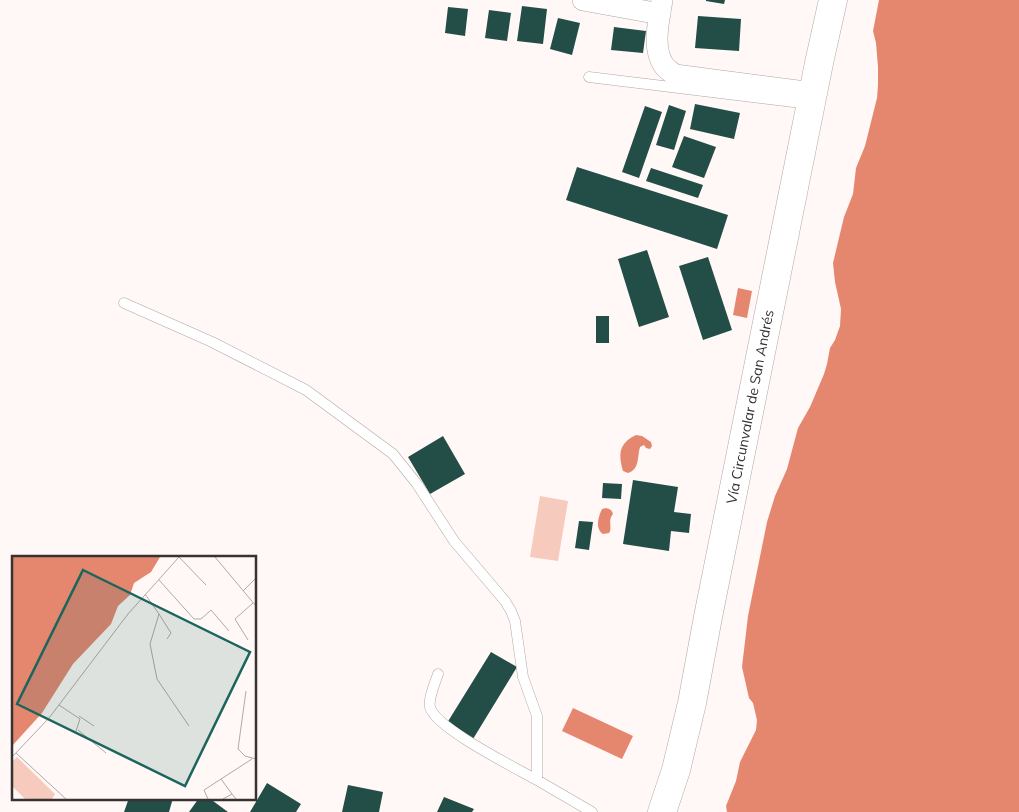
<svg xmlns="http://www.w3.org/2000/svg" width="1019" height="812" viewBox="0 0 1019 812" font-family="Mulish,sans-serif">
<rect width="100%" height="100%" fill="#fff8f6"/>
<path fill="#f7cabe" d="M 540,496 L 568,501 L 558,561 L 530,557 Z"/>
<path fill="#e5876f" d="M 879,0 L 1019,0 L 1019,812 L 727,812 L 726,806 L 736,781 L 740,762 L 756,730 L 757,720 L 753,703 L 749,698 L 742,667 L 748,616 L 767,522 L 775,496 L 787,469 L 798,428 L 810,407 L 824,374 L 827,364 L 830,348 L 835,340 L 840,326 L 841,309 L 835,282 L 833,263 L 844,217 L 853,194 L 856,168 L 865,146 L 877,98 L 878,85 L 878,67 L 876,43 L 873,31 Z
M 738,288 L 752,291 L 747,318 L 733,315 Z
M 636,435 L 642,436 L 651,442 L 652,446 L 650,449 L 646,448 L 644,445 L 640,447 C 637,457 640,469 628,473 L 623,471 C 618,454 619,443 636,435 Z
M 606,508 C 610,509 612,510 613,514 C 607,521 613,527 609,533 L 603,534 C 595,529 598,517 602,509 Z
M 573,708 L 633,736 L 622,759 L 562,731 Z"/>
<path fill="#234d47" d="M 706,0 L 725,0 L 724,4 L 706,1 Z
M 522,6 L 547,9 L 543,44 L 517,41 Z
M 448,7 L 468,9 L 465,36 L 445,33 Z
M 489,10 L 511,13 L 507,41 L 485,38 Z
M 698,16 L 741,19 L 739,51 L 695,48 Z
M 558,18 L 580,23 L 572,55 L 550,49 Z
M 614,27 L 646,31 L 643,53 L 611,50 Z
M 695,104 L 740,113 L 734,139 L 690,129 Z
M 669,105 L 686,111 L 674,150 L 656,145 Z
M 645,106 L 662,112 L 639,178 L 622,172 Z
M 684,136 L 716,147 L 704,178 L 672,167 Z
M 577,167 L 728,215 L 717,249 L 566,200 Z
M 651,168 L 703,185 L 698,198 L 646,181 Z
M 647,250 L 669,317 L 639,327 L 618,259 Z
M 708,257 L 732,330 L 703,340 L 679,266 Z
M 596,316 L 609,316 L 609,343 L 596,343 Z
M 443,436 L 465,474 L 430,494 L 408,457 Z
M 633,480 L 678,487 L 674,512 L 691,514 L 689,533 L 671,531 L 669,551 L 623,544 Z
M 603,483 L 622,484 L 621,499 L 602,498 Z
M 579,521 L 593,522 L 589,550 L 575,548 Z
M 491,652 L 517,667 L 473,739 L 447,723 Z
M 267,783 L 301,804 L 296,812 L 250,812 Z
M 348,785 L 383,792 L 379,812 L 342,812 Z
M 444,797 L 474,809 L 472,812 L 437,812 Z
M 129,798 L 173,798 L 169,812 L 124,812 Z
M 199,798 L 209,798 L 228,812 L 189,812 Z"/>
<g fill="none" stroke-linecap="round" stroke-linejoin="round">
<defs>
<path id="lane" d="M 589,77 L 810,104
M 124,303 L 212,342 L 306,390 L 393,454 L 417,484 L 454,541 L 505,601 L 511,611 L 515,621 L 523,677 L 537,716 L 537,780 L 592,812
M 438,674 C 435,683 428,699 430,707 C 435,728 516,768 537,780"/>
<path id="street" d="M 583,0 L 660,14
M 662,0 C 659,20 652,46 663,64 C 666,69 671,72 675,75 L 813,93"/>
<path id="highway" d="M 662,812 L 676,770 L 692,703 L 708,617 L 819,63 L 833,0"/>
</defs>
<use href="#lane" stroke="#b1a6a4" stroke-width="11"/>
<use href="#street" stroke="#b1a6a4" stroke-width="22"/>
<use href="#highway" stroke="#b1a6a4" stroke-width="29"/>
<use href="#lane" stroke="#fff" stroke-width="10"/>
<use href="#street" stroke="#fff" stroke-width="21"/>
<use href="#highway" stroke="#fff" stroke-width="28"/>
</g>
<g text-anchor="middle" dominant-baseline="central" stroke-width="5" stroke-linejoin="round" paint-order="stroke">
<g font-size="14" fill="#373332" stroke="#fff">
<text transform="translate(750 407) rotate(-79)">Vía Circunvalar de San Andrés</text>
</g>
</g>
<g transform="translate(12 556)">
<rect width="244" height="244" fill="#fff8f6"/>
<path d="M 5,201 L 43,238 L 40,243 L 13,243 L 0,230 L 0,206 Z" fill="#f7cabe"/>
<path d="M 0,1 L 148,1 L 139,16 L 122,27 L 118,39 L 106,50 L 99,68 L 61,108 L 30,157 L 0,190 Z" fill="#e5876f"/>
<path fill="none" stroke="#afa9a8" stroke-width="1" d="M 167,1 L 194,29M 203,1 L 244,50M 147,24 L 182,63 L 189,63 L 199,54 L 217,75M 231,35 L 244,22M 133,38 L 147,58 L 138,88 L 145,123 L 177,170M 147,58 L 159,77 L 155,83M 236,84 L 223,63 L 241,47M 234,135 L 226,193 L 233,200 L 244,203M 47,149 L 68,163 L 63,178M 67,160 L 82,170M 66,174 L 94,197M 4,197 L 54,243M 0,201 L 37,162 L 116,58 L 167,1M 209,223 L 220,238M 196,243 L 192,234 L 240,203M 211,243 L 220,238 L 224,243"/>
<path fill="#1b655d" fill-opacity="0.15" stroke="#1b655d" stroke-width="2.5" d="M 71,14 L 238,96 L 173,230 L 5,148 Z"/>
<rect width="244" height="244" fill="none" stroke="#373332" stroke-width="2.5"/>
</g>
</svg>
